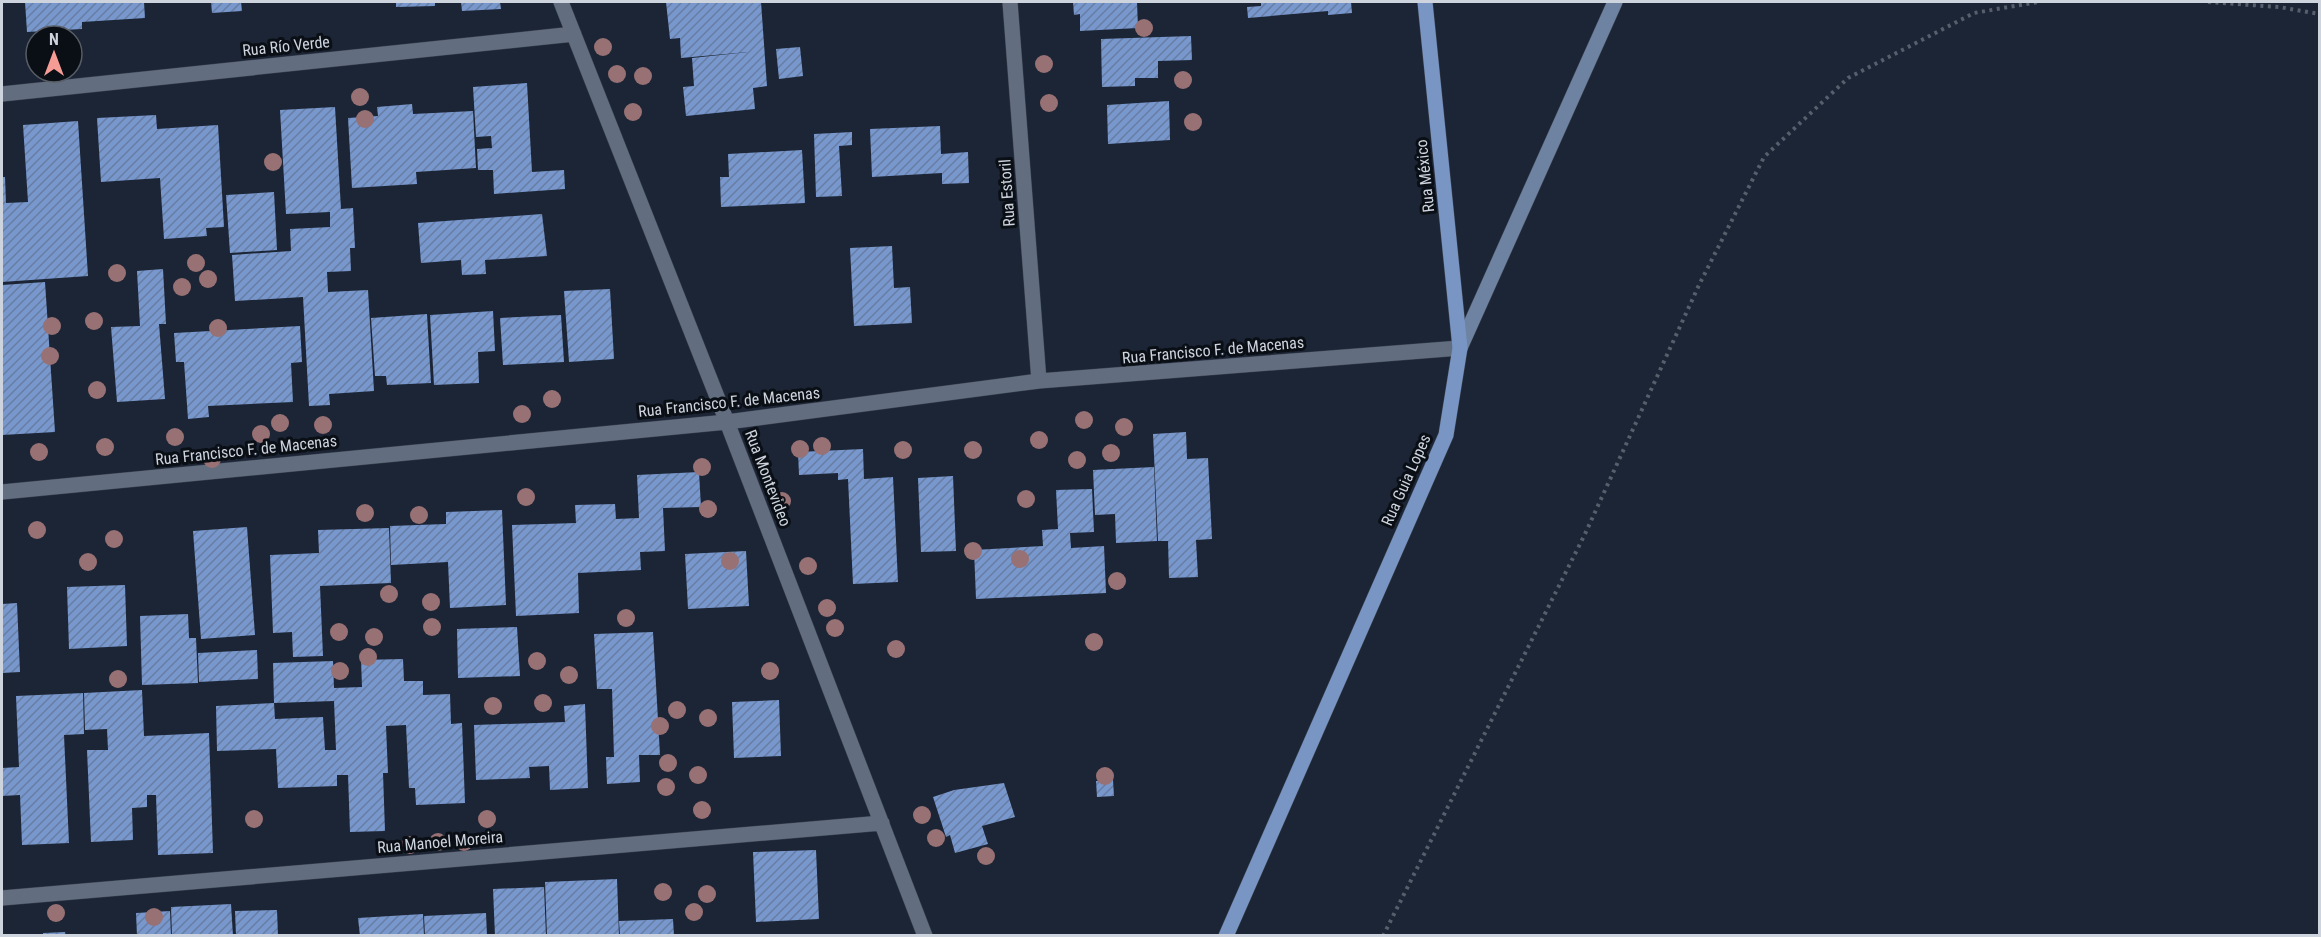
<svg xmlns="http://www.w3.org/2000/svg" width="2321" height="937" viewBox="0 0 2321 937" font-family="'Roboto Condensed',sans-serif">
<defs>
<pattern id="building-hatch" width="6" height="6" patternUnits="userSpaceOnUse" patternTransform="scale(1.5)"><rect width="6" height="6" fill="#7897cc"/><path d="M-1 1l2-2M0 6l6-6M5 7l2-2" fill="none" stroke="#677da3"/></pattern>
</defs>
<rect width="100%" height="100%" fill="#1c2535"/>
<path fill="url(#building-hatch)" d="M 25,2 L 144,2 L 145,18 L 82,22 L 82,29 L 27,32 Z
M 211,2 L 241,2 L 242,11 L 212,13 Z
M 396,2 L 435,2 L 435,6 L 396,7 Z
M 461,2 L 500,2 L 501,9 L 462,11 Z
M 666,2 L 761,2 L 767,86 L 753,88 L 755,109 L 686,116 L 683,87 L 694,86 L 692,58 L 748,52 L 681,58 L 680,38 L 670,39 Z
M 1073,2 L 1137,2 L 1138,28 L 1080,31 L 1080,14 L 1074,15 Z
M 1261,2 L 1351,2 L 1352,13 L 1328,15 L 1328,11 L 1248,18 L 1247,7 L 1261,6 Z
M 1191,36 L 1192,60 L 1158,61 L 1158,78 L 1135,78 L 1135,86 L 1102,87 L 1101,39 Z
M 800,47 L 803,76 L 779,79 L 776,49 Z
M 527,83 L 532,172 L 564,170 L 565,189 L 494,194 L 493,170 L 478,170 L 477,149 L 492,148 L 491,136 L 476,137 L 473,87 Z
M 1169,101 L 1170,140 L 1108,144 L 1107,105 Z
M 412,104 L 413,114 L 473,111 L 476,168 L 416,172 L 417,184 L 352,188 L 348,118 L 378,116 L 377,107 Z
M 335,107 L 341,209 L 353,208 L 355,248 L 350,248 L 351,271 L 327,272 L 328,292 L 368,290 L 374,391 L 329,394 L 330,405 L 309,406 L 303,297 L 235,301 L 232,255 L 291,251 L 290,229 L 330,227 L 330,212 L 286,214 L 280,110 Z
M 156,115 L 157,129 L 218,125 L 224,227 L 206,228 L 207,236 L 164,239 L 160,178 L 101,182 L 97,118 Z
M 78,121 L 88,276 L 2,282 L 2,177 L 5,177 L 6,203 L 28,202 L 23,125 Z
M 940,126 L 941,154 L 968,152 L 969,183 L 942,184 L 942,173 L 872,177 L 870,129 Z
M 852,132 L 852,145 L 839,146 L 842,196 L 816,197 L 814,134 Z
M 802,150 L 805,203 L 721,207 L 720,177 L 729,177 L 728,154 Z
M 274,192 L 277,250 L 230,253 L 226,195 Z
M 542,214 L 547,256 L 485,260 L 486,274 L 462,275 L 461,260 L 421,263 L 418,223 Z
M 892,246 L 894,288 L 910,287 L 912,323 L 854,326 L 850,248 Z
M 163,269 L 166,324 L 159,324 L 165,399 L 117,402 L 111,327 L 140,326 L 137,271 Z
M 45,282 L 55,432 L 2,435 L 2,285 Z
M 610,289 L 614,359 L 569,362 L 564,291 Z
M 493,311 L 495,351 L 478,352 L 479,383 L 434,385 L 430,315 Z
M 427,314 L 431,383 L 387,385 L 386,376 L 375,376 L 371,318 Z
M 561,315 L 564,362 L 503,365 L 500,318 Z
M 300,326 L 302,362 L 291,363 L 293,402 L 208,406 L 209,417 L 188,419 L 184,362 L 176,362 L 174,333 Z
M 1186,432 L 1187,459 L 1208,458 L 1212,539 L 1196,540 L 1198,577 L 1169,578 L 1168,541 L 1158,541 L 1153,434 Z
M 863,449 L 864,479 L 893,477 L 898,582 L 853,584 L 848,479 L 838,480 L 838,473 L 799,475 L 798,452 Z
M 1154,467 L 1157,541 L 1116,543 L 1115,514 L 1095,515 L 1093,470 Z
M 699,472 L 701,507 L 663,508 L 665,551 L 640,552 L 641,570 L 578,573 L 579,613 L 516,616 L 512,525 L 576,523 L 575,505 L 615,504 L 616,519 L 639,518 L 637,475 Z
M 953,476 L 956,551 L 921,552 L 918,478 Z
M 1092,489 L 1094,532 L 1070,533 L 1071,548 L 1104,546 L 1106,593 L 976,599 L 974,550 L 1043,546 L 1042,530 L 1058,529 L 1056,490 Z
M 502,510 L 506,605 L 450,608 L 448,562 L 391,565 L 390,526 L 446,524 L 446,512 Z
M 247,527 L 255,635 L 201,639 L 193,531 Z
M 389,528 L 391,583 L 320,586 L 323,656 L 293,657 L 292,632 L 273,633 L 270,555 L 319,553 L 318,530 Z
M 746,551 L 749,606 L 688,609 L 685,554 Z
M 125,585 L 127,646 L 69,649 L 67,587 Z
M 17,603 L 20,672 L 2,673 L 2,604 Z
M 188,614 L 189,638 L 196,638 L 198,683 L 142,685 L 140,616 Z
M 517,627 L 520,676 L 458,678 L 457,629 Z
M 653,632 L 660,755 L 639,755 L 640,782 L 607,784 L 606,757 L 614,757 L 612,689 L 597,689 L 594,634 Z
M 257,650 L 258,679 L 199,682 L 198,653 Z
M 403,659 L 404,681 L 423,681 L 423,695 L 450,694 L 451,724 L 462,723 L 465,803 L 416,805 L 415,788 L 409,788 L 406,725 L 386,726 L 388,773 L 383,773 L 385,831 L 350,832 L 348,775 L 337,775 L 337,786 L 278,788 L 276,749 L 217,751 L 216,706 L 274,703 L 275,719 L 323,717 L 325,750 L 336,750 L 334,701 L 274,703 L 273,663 L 333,661 L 334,688 L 362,687 L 361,660 Z
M 142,690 L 144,736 L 209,733 L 213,853 L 158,855 L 156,795 L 147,795 L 147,807 L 132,808 L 133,840 L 91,842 L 87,750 L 108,750 L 107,729 L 85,730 L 84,693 Z
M 83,693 L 84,734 L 64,735 L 69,843 L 22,845 L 20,795 L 2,796 L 2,768 L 19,767 L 16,696 Z
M 779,700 L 781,756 L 734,758 L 732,702 Z
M 585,704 L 588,788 L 550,790 L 549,766 L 529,767 L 530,778 L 476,780 L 474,725 L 565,722 L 564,706 Z
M 1113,780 L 1114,796 L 1097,797 L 1096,781 Z
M 1004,783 L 1015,817 L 982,826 L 988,844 L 955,853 L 950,835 L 946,837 L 933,797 L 954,790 Z
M 816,850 L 819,919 L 756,922 L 753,852 Z
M 617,879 L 619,936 L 547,936 L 545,882 Z
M 544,887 L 546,936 L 495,936 L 493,889 Z
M 231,904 L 233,936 L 172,936 L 171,907 Z
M 277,910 L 278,936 L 236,936 L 235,911 Z
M 170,911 L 171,936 L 137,936 L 136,913 Z
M 486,913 L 487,936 L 425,936 L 424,916 Z
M 423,914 L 424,936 L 360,936 L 358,918 Z
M 673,919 L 674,936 L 620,936 L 619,921 Z
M 65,932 L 66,936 L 43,936 L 43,933 Z"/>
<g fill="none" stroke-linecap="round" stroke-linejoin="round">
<defs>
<path id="street" d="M 561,2 L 727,422 L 925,936
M 1010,2 L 1039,381
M 2,94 L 574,34
M 2,492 L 727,422 L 1039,381 L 1460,348
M 2,898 L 882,823"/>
<path id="secondary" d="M 1460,348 L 1615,2"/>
<path id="primary" d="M 1226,936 L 1446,435 L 1460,348 L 1425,2"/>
</defs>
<use href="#street" stroke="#3a414e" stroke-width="16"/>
<use href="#secondary" stroke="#3a414e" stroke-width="16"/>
<use href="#primary" stroke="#3a414e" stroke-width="16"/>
<path stroke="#575f6d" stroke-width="4" stroke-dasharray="3 4.5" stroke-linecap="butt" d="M 2208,2 L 2279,7 L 2320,14
M 1383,936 L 1585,534 L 1699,285 L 1764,157 L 1848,78 L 1974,13 L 2038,2"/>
<use href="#street" stroke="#626e80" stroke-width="15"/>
<use href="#secondary" stroke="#6e82a1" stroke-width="15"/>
<use href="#primary" stroke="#7995c3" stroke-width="15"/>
</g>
<g fill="#987174">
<circle cx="1144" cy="28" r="9"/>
<circle cx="603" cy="47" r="9"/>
<circle cx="1044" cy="64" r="9"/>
<circle cx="617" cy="74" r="9"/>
<circle cx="643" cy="76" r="9"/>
<circle cx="1183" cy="80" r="9"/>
<circle cx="360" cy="97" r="9"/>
<circle cx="1049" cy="103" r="9"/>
<circle cx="633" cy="112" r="9"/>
<circle cx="365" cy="119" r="9"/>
<circle cx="1193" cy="122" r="9"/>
<circle cx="273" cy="162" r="9"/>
<circle cx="196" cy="263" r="9"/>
<circle cx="117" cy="273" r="9"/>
<circle cx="208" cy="279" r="9"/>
<circle cx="182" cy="287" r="9"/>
<circle cx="94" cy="321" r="9"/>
<circle cx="52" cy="326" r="9"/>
<circle cx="218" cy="328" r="9"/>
<circle cx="50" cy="356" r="9"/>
<circle cx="97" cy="390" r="9"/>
<circle cx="552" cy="399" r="9"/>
<circle cx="522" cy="414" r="9"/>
<circle cx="1084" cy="420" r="9"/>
<circle cx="280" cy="423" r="9"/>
<circle cx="323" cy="425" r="9"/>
<circle cx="1124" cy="427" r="9"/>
<circle cx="261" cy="434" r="9"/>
<circle cx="175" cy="437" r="9"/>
<circle cx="1039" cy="440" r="9"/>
<circle cx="822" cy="446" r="9"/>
<circle cx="105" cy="447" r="9"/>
<circle cx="800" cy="449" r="9"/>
<circle cx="903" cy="450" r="9"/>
<circle cx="973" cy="450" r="9"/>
<circle cx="39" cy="452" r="9"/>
<circle cx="1111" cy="453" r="9"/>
<circle cx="212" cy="459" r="9"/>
<circle cx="1077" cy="460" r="9"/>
<circle cx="702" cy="467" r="9"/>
<circle cx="526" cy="497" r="9"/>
<circle cx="1026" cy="499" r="9"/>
<circle cx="782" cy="501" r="9"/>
<circle cx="708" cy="509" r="9"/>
<circle cx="365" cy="513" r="9"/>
<circle cx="419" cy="515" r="9"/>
<circle cx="37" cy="530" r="9"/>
<circle cx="114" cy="539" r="9"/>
<circle cx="973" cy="551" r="9"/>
<circle cx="1020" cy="559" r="9"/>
<circle cx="730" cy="561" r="9"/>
<circle cx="88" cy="562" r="9"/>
<circle cx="808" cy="566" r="9"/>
<circle cx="1117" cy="581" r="9"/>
<circle cx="389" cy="594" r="9"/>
<circle cx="431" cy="602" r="9"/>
<circle cx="827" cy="608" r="9"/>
<circle cx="626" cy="618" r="9"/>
<circle cx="432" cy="627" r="9"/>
<circle cx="835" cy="628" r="9"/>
<circle cx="339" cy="632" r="9"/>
<circle cx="374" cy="637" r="9"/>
<circle cx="1094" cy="642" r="9"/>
<circle cx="896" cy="649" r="9"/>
<circle cx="368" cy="657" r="9"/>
<circle cx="537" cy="661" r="9"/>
<circle cx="340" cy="671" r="9"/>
<circle cx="770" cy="671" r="9"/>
<circle cx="569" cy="675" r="9"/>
<circle cx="118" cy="679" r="9"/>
<circle cx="543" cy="703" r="9"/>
<circle cx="493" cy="706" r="9"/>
<circle cx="677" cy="710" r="9"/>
<circle cx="708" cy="718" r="9"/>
<circle cx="660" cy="726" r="9"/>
<circle cx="668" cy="763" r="9"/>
<circle cx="698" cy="775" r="9"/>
<circle cx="1105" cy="776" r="9"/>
<circle cx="666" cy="787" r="9"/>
<circle cx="702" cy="810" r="9"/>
<circle cx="922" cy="815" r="9"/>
<circle cx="254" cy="819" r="9"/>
<circle cx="487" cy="819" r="9"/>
<circle cx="936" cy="838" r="9"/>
<circle cx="438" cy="842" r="9"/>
<circle cx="464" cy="842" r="9"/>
<circle cx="410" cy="845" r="9"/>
<circle cx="986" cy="856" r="9"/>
<circle cx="663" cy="892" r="9"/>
<circle cx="707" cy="894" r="9"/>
<circle cx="694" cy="912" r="9"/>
<circle cx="56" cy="913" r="9"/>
<circle cx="154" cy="917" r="9"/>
</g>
<g text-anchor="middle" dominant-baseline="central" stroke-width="6" stroke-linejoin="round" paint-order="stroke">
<g font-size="16" fill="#cdd4de" stroke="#0a0e15">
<text transform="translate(286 46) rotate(-6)">Rua Río Verde</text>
<text transform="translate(1425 176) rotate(-96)">Rua México</text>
<text transform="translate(1007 193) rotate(-94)">Rua Estoril</text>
<text transform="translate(1213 350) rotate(-5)">Rua Francisco F. de Macenas</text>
<text transform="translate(729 402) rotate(-6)">Rua Francisco F. de Macenas</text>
<text transform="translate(246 450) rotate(-6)">Rua Francisco F. de Macenas</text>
<text transform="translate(768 478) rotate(69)">Rua Montevideo</text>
<text transform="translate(1406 480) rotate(-66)">Rua Guia Lopes</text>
<text transform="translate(440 842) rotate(-5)">Rua Manoel Moreira</text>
</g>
</g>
<rect width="2321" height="937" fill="none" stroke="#cdd4de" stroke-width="6"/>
<g transform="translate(54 54)"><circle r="28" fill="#0a0e15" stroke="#585d65" stroke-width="1.5"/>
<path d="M0-4.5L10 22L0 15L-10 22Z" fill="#f59c94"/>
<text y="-9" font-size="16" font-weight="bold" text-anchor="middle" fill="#cdd4de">N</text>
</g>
</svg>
